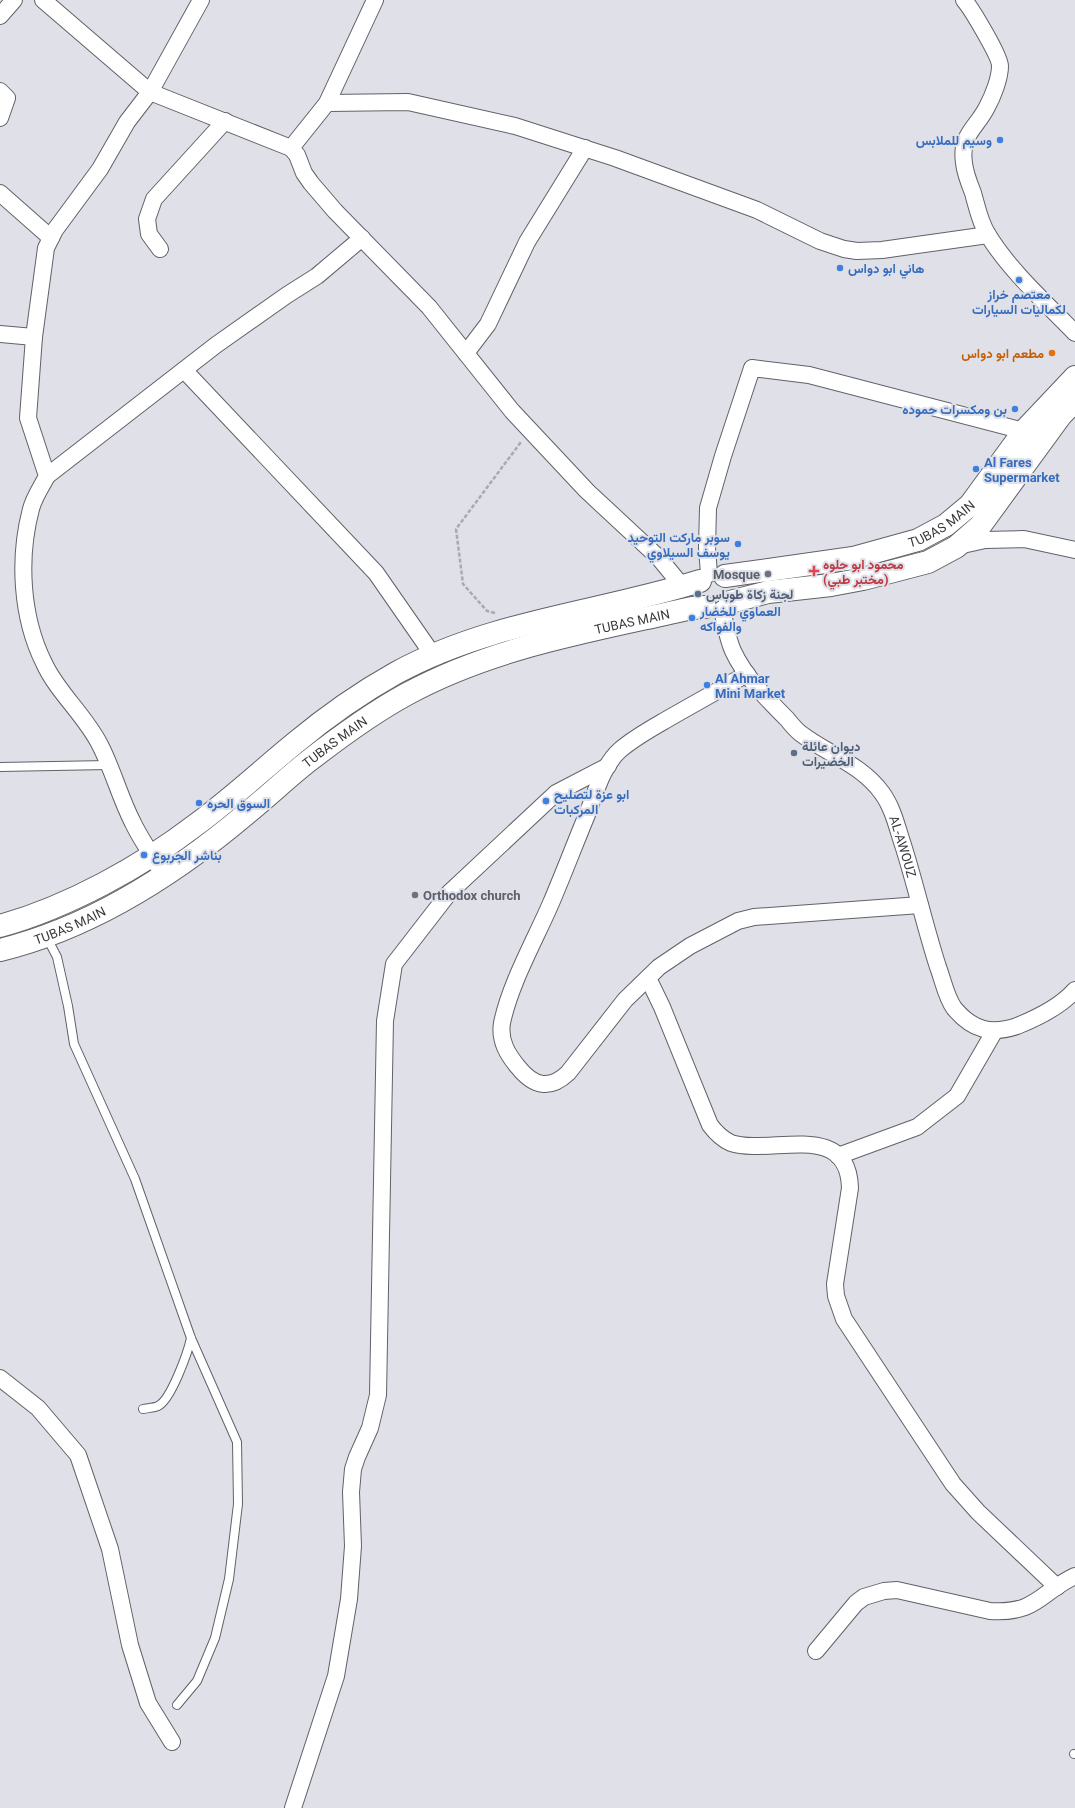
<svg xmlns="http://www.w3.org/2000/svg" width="1075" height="1808" viewBox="0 0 1075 1808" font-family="Roboto,Vazirmatn,sans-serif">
<rect width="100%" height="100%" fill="#dfe0e8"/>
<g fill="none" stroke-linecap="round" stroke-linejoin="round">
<defs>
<path id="service" d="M 0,767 L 108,765
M 46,936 L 57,957 L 68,1006 L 74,1044 L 135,1179 L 191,1338 L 237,1442 L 238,1504 L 229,1579 L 215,1638 L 197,1681 L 177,1705
M 143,1409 C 147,1408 154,1408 158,1406 C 171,1400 188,1352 191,1338
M 1074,1754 L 1075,1754"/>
<g id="minor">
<path d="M 43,0 L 150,92 L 291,148 L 297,155 L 304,173 L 311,183 L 335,211 L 429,307 L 512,411 L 587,491 L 659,558 L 682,586"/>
<path d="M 964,0 C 971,8 1000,56 1000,66 C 1000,78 993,96 987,107 C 976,129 960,134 964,163 C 965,173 969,183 973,193 C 977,207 980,223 988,235 C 1010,271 1046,303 1075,333"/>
<path d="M 0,16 L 14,0"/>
<path d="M 0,91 L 7,98 L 0,118"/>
<path d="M 327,103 L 408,102 L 515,126 L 615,158 L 757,210 L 820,241 L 844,249 L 857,251 L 882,250 L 988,235"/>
<path d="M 291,148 L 327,103 L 375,0"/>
<path d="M 0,193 L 51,238"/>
<path d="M 160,249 L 149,234 L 147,219 L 154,199 L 225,121"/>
<path d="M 0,334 L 34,337"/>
<path d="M 466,353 L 488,324 L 527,242 L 585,148"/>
<path d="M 184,370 L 376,573 L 433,655"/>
<path d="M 47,476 L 216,345 L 287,295 L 317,276 L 362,238"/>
<path d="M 958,546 L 985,540 L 1024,539 L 1075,550"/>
<path d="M 709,574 L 707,548 L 708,508 L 723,456 L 752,368 L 809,375 L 1024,431"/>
<path id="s1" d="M 722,609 C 725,622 727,638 733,651 C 745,677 767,699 787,719 C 791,724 795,729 800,733 C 827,754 861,764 882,793 C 893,808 897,827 903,845 C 916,886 925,927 938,967 C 943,980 946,997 954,1008 C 972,1030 991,1035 1017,1026 C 1037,1018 1061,1006 1075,990"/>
<path d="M 747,674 C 722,688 696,703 671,717 C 654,727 635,737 620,750 C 602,766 595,795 586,817 C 574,846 563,875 551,903 C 535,940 510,984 502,1023 C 499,1041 508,1055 518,1067 C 534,1087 550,1090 568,1073 L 625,1000 L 659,967 L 690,946 L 738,921 L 754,917 L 920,905"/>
<path d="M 157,865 C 150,851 140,838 133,823 C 120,798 113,770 100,745 C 85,715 57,692 44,663 C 21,617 18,558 31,509 C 34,497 42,486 47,476 L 28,418 L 34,337 L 46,248 L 55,230 L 100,169 L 127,122 L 150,92 L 201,0"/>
<path d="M 648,978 L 662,1007 L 710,1125 C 716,1133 722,1139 731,1143 C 771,1156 848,1119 850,1188 L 835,1284 L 836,1296 L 844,1319 L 953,1484 L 978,1512 L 1057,1587"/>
<path d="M 838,1156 L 917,1127 L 957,1096 L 994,1032"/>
<path d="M 0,1378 L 38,1408 L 78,1455 L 110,1549 L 130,1645 L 148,1703 L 172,1742"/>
<path d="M 816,1651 L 856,1603 L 864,1597 L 884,1591 L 897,1590 L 990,1611 C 1037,1614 1039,1593 1075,1576"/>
<path d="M 293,1808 L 336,1676 L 349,1599 L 353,1546 L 351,1492 L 353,1469 L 357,1457 L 370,1428 L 378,1395 L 385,1021 L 394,964 L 449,893 L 556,793 L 608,766"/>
</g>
<g id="primary">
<path id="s2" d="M 725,576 L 853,558 L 918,540 L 946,525 L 970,505 L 1024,431 L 1075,377"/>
<path d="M 730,602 L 768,592 L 831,585 L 863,579 L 928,562 L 956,547 L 980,526 L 1061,415 L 1075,401"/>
<path d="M 0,926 C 68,907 141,867 197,824 C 231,799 262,770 295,743 C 325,718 362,692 396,673 C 491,621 598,613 700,581"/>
<path id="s3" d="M 0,950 C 90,928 176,873 246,814 C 267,797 286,779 306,763 C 338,738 372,713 407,694 C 495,646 596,630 692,608 L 705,607"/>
</g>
</defs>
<use href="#service" stroke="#616268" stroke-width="10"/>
<use href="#minor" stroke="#616268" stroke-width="18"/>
<use href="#primary" stroke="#616268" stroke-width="24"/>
<path stroke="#a9aab0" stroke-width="2.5" stroke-dasharray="4 2" stroke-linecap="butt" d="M 495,613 L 487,611 L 463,584 L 456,529 L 521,442"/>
<use href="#service" stroke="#fff" stroke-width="8"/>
<use href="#minor" stroke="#fff" stroke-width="16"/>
<use href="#primary" stroke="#fff" stroke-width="22"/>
</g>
<g fill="#3f7fe0" stroke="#dfe0e8" stroke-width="1.5">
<circle cx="1000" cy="140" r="4"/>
<circle cx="840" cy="268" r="4"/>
<circle cx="1019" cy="280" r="4"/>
<circle cx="1015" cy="409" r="4"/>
<circle cx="976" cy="469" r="4"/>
<circle cx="738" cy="544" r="4"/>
<circle cx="692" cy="618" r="4"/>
<circle cx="707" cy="685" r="4"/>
<circle cx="546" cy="801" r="4"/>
<circle cx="199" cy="803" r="4"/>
<circle cx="144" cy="855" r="4"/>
</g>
<circle fill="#e8710a" stroke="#dfe0e8" stroke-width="1.5" cx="1052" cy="353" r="4"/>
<path fill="#e0444e" stroke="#dfe0e8" stroke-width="1.5" d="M812 565h4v4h4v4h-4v4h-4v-4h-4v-4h4z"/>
<g fill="#6b7280" stroke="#dfe0e8" stroke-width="1.5">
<circle cx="768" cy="574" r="4"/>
<circle cx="415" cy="895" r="4"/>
</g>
<g fill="#5c6f8a" stroke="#dfe0e8" stroke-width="1.5">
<circle cx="698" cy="594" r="4"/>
<circle cx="794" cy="753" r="4"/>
</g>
<g text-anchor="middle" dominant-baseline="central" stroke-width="4" stroke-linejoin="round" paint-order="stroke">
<g font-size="13" font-weight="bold" fill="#366cbe" stroke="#dfe0e8" text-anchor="start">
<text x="992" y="140" text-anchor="end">وسيم للملابس</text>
<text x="848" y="268">هاني ابو دواس</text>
<text x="1019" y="294" text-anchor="middle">معتصم خراز<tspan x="1019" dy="15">لكماليات السيارات</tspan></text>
<text x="1007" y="409" text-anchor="end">بن ومكسرات حموده</text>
<text x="984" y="462">Al Fares<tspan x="984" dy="15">Supermarket</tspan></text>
<text x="730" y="537" text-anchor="end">سوبر ماركت التوحيد<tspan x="730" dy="15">يوسف السيلاوي</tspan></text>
<text x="700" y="611">العماوي للخضار<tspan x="700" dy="15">والفواكه</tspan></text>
<text x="715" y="678">Al Ahmar<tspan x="715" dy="15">Mini Market</tspan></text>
<text x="554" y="794">ابو عزة لتصليح<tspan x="554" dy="15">المركبات</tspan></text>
<text x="207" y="803">السوق الحره</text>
<text x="152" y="855">بناشر الجربوع</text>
</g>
<g font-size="13" font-weight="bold" fill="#c56008" stroke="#dfe0e8" text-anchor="end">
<text x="1044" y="353">مطعم ابو دواس</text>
</g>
<g font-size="13" fill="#3a3a3d" stroke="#dfe0e8">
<text stroke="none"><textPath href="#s2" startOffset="225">TUBAS MAIN</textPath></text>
<text stroke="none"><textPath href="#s3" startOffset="722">TUBAS MAIN</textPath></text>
<text stroke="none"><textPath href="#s3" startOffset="398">TUBAS MAIN</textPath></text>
<text stroke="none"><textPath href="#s1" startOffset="310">AL-AWOUZ</textPath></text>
<text stroke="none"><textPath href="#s3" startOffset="74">TUBAS MAIN</textPath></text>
</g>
<g font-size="13" font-weight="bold" fill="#be3a42" stroke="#dfe0e8" text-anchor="start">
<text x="823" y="564">محمود ابو حلوه<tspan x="823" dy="15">(مختبر طبي)</tspan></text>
</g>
<g font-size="13" font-weight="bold" fill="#5b616d" stroke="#dfe0e8" text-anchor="end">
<text x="760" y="574">Mosque</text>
<text x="423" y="895" text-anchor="start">Orthodox church</text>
</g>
<g font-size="13" font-weight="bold" fill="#4e5e75" stroke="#dfe0e8" text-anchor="start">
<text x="706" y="594">لجنة زكاة طوباس</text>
<text x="802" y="746">ديوان عائلة<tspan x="802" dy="15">الخضيرات</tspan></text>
</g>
</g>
</svg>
